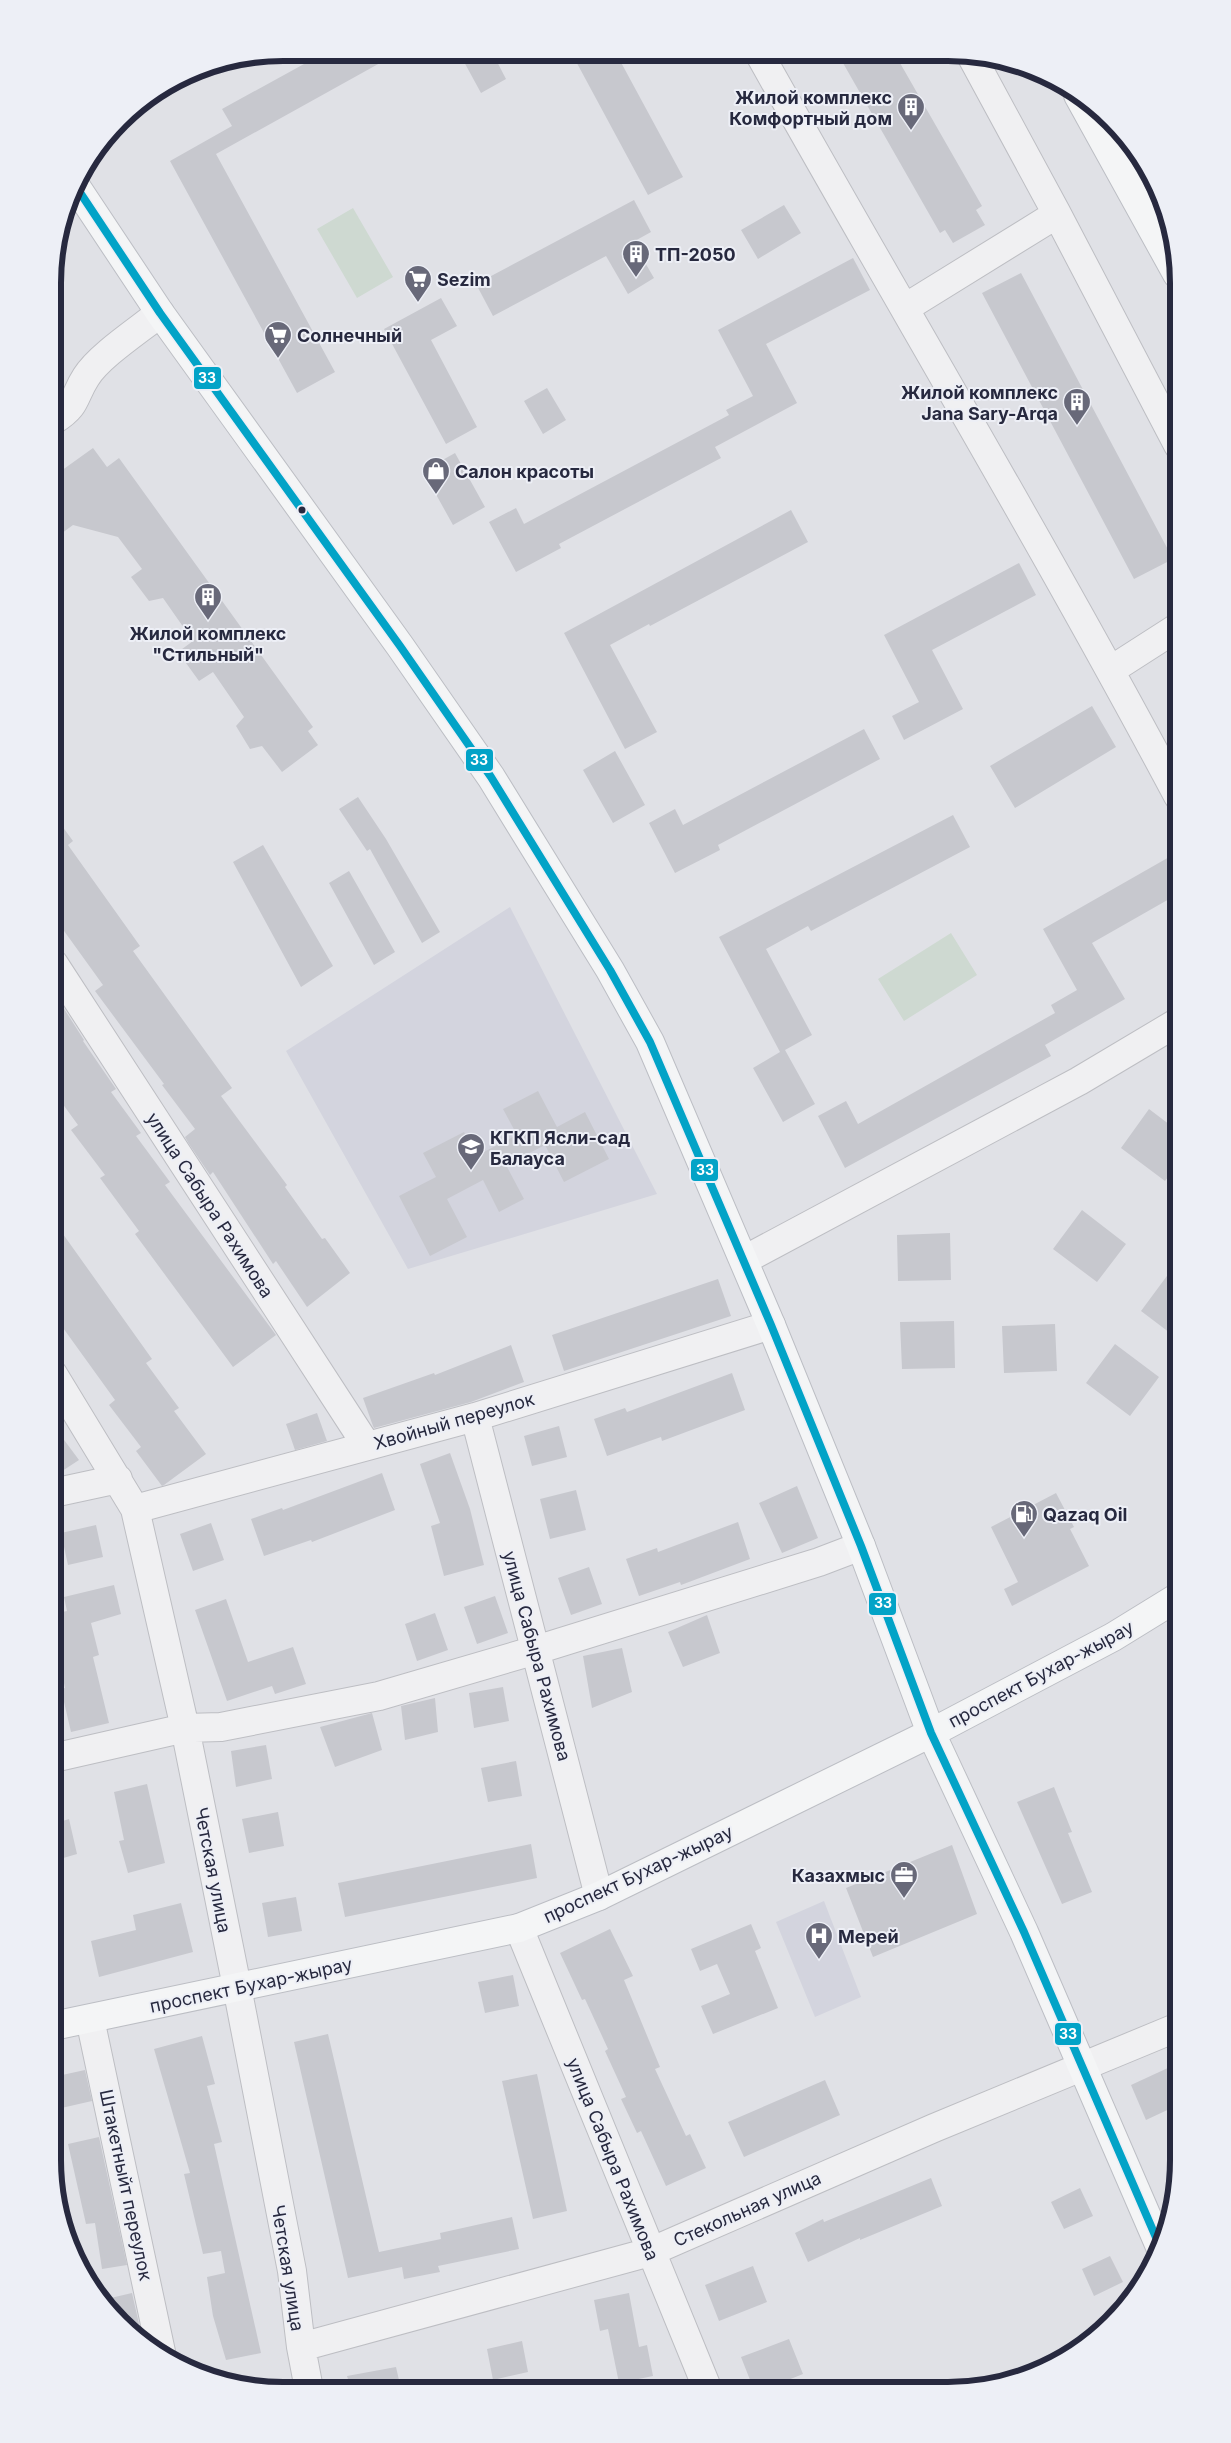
<svg xmlns="http://www.w3.org/2000/svg" width="1231" height="2443" viewBox="0 0 1231 2443" font-family="Inter,sans-serif">
<rect width="100%" height="100%" fill="#e0e1e6"/>
<path fill="#d3d4de" d="M 510,907 L 657,1194 L 408,1269 L 286,1051 Z
M 824,1901 L 861,1997 L 815,2017 L 776,1922 Z"/>
<path fill="#ced9d1" d="M 353,208 L 393,277 L 357,298 L 317,229 Z
M 951,933 L 977,975 L 904,1021 L 878,979 Z"/>
<path fill="#c7c8ce" d="M 324,53 L 398,53 L 216,154 L 335,372 L 297,393 L 170,161 L 232,126 L 222,109 Z
M 475,54 L 493,54 L 506,79 L 481,93 L 463,60 Z
M 572,54 L 617,55 L 683,177 L 648,195 Z
M 839,56 L 896,56 L 982,206 L 976,210 L 985,225 L 953,243 L 945,230 L 940,233 Z
M 634,200 L 651,232 L 633,242 L 654,278 L 628,294 L 606,256 L 493,316 L 476,284 Z
M 784,205 L 801,233 L 758,259 L 741,230 Z
M 853,258 L 870,290 L 766,344 L 797,403 L 715,447 L 721,458 L 559,544 L 561,548 L 516,572 L 489,522 L 516,508 L 524,524 L 729,415 L 726,410 L 753,396 L 718,330 Z
M 1021,273 L 1173,559 L 1134,579 L 982,293 Z
M 441,298 L 457,326 L 431,340 L 477,427 L 446,444 L 384,329 Z
M 547,388 L 566,420 L 543,434 L 524,401 Z
M 93,448 L 107,467 L 119,458 L 313,727 L 308,731 L 318,745 L 282,772 L 262,746 L 250,749 L 236,726 L 244,717 L 213,672 L 199,681 L 178,652 L 193,641 L 163,598 L 149,601 L 131,577 L 142,569 L 118,537 L 73,525 L 54,539 L 54,476 Z
M 455,453 L 485,507 L 453,525 L 423,471 Z
M 791,510 L 808,542 L 650,626 L 649,624 L 610,645 L 657,732 L 625,749 L 564,633 Z
M 1019,563 L 1036,595 L 932,650 L 963,709 L 904,740 L 892,716 L 919,702 L 884,635 Z
M 1092,706 L 1116,747 L 1015,808 L 990,766 Z
M 864,729 L 880,759 L 718,845 L 720,850 L 675,873 L 649,823 L 675,809 L 683,825 Z
M 615,751 L 645,805 L 613,823 L 583,770 Z
M 358,797 L 386,839 L 440,932 L 422,943 L 370,849 L 367,851 L 339,809 Z
M 54,815 L 73,841 L 68,845 L 140,946 L 133,951 L 232,1088 L 221,1096 L 287,1185 L 285,1187 L 322,1239 L 325,1238 L 350,1273 L 307,1307 L 276,1261 L 273,1264 L 213,1172 L 210,1175 L 189,1144 L 185,1137 L 195,1129 L 162,1085 L 164,1084 L 95,991 L 103,985 L 54,917 Z
M 953,815 L 970,847 L 811,931 L 808,926 L 766,949 L 812,1035 L 785,1050 L 815,1104 L 783,1122 L 753,1068 L 780,1052 L 719,937 Z
M 263,845 L 333,966 L 301,987 L 233,862 Z
M 1178,852 L 1178,894 L 1092,943 L 1125,999 L 1045,1045 L 1051,1056 L 845,1168 L 818,1116 L 846,1101 L 858,1124 L 1055,1013 L 1051,1005 L 1077,990 L 1043,929 Z
M 349,871 L 395,952 L 374,965 L 329,883 Z
M 54,993 L 84,1040 L 83,1041 L 116,1089 L 111,1092 L 141,1133 L 136,1136 L 170,1182 L 165,1185 L 276,1335 L 233,1367 L 135,1234 L 139,1231 L 100,1178 L 105,1175 L 71,1130 L 78,1125 L 54,1092 Z
M 538,1091 L 557,1127 L 585,1112 L 609,1159 L 564,1182 L 545,1145 L 506,1165 L 524,1199 L 499,1212 L 483,1180 L 447,1199 L 467,1237 L 430,1256 L 399,1196 L 436,1177 L 423,1153 L 464,1132 L 476,1156 L 517,1135 L 503,1109 Z
M 1149,1109 L 1178,1131 L 1178,1163 L 1165,1181 L 1121,1148 Z
M 1082,1210 L 1126,1244 L 1097,1282 L 1053,1249 Z
M 53,1220 L 152,1359 L 146,1363 L 179,1408 L 174,1411 L 206,1454 L 164,1485 L 162,1486 L 136,1451 L 141,1447 L 109,1405 L 115,1400 L 53,1314 Z
M 950,1233 L 951,1280 L 898,1281 L 897,1235 Z
M 1178,1261 L 1178,1339 L 1141,1311 Z
M 718,1279 L 731,1316 L 564,1371 L 552,1335 Z
M 954,1321 L 955,1368 L 902,1369 L 900,1322 Z
M 1055,1324 L 1057,1371 L 1004,1373 L 1002,1326 Z
M 1115,1344 L 1159,1377 L 1130,1416 L 1086,1383 Z
M 511,1345 L 524,1382 L 471,1402 L 374,1428 L 373,1426 L 363,1398 L 434,1373 L 435,1375 Z
M 732,1373 L 745,1410 L 662,1441 L 661,1437 L 607,1456 L 594,1419 L 625,1408 L 627,1412 Z
M 317,1413 L 327,1441 L 295,1450 L 286,1424 Z
M 53,1425 L 79,1460 L 53,1477 Z
M 559,1426 L 567,1457 L 532,1466 L 524,1436 Z
M 450,1453 L 470,1509 L 484,1565 L 444,1576 L 431,1526 L 440,1523 L 420,1464 Z
M 382,1473 L 395,1510 L 312,1542 L 311,1540 L 264,1556 L 251,1519 L 282,1508 L 283,1510 Z
M 797,1486 L 818,1538 L 782,1553 L 759,1503 Z
M 576,1490 L 586,1530 L 550,1539 L 540,1499 Z
M 1056,1493 L 1074,1527 L 1070,1529 L 1089,1566 L 1012,1606 L 1004,1589 L 1018,1582 L 991,1527 Z
M 738,1522 L 750,1559 L 681,1585 L 680,1582 L 639,1596 L 626,1559 L 657,1548 L 658,1552 Z
M 211,1523 L 224,1560 L 193,1571 L 180,1534 Z
M 96,1525 L 103,1557 L 68,1565 L 61,1533 Z
M 589,1567 L 602,1604 L 571,1615 L 558,1578 Z
M 114,1585 L 121,1614 L 91,1623 L 99,1655 L 93,1657 L 109,1723 L 71,1732 L 61,1689 L 65,1688 L 53,1630 L 53,1614 L 67,1611 L 64,1597 Z
M 495,1596 L 508,1633 L 477,1644 L 464,1607 Z
M 226,1599 L 248,1662 L 293,1647 L 306,1684 L 275,1694 L 272,1686 L 227,1701 L 195,1610 Z
M 435,1613 L 448,1650 L 417,1661 L 405,1624 Z
M 707,1615 L 720,1653 L 683,1667 L 668,1632 Z
M 622,1648 L 632,1692 L 592,1708 L 583,1656 Z
M 503,1687 L 509,1721 L 474,1728 L 469,1693 Z
M 435,1698 L 438,1732 L 405,1740 L 401,1706 Z
M 372,1713 L 382,1750 L 335,1767 L 320,1727 Z
M 266,1745 L 272,1779 L 236,1787 L 231,1751 Z
M 516,1761 L 522,1796 L 488,1802 L 481,1768 Z
M 147,1784 L 165,1863 L 128,1873 L 119,1841 L 124,1840 L 114,1792 Z
M 1054,1787 L 1072,1832 L 1068,1833 L 1092,1892 L 1062,1904 L 1017,1802 Z
M 278,1812 L 284,1846 L 249,1853 L 242,1819 Z
M 69,1819 L 77,1854 L 53,1861 L 53,1824 Z
M 531,1844 L 537,1878 L 345,1917 L 338,1883 Z
M 952,1845 L 977,1914 L 873,1957 L 846,1888 Z
M 296,1897 L 302,1931 L 268,1937 L 262,1903 Z
M 181,1903 L 193,1952 L 99,1977 L 91,1941 L 136,1930 L 133,1915 Z
M 751,1924 L 761,1948 L 755,1951 L 778,2008 L 713,2034 L 701,2006 L 730,1994 L 717,1964 L 700,1971 L 691,1949 Z
M 610,1929 L 633,1976 L 624,1980 L 660,2067 L 655,2069 L 686,2136 L 690,2134 L 706,2168 L 666,2186 L 641,2131 L 637,2133 L 621,2099 L 626,2097 L 605,2051 L 608,2049 L 585,1999 L 582,2000 L 560,1953 Z
M 513,1975 L 519,2006 L 485,2013 L 478,1982 Z
M 328,2034 L 379,2252 L 441,2239 L 440,2233 L 512,2217 L 519,2249 L 438,2266 L 440,2272 L 404,2279 L 402,2267 L 348,2278 L 294,2042 Z
M 202,2036 L 215,2084 L 207,2086 L 222,2142 L 214,2144 L 261,2353 L 226,2360 L 213,2316 L 207,2277 L 225,2273 L 221,2251 L 203,2254 L 184,2174 L 190,2173 L 154,2049 Z
M 1170,2067 L 1178,2084 L 1178,2105 L 1146,2120 L 1131,2085 Z
M 85,2070 L 92,2101 L 57,2109 L 53,2077 Z
M 537,2074 L 567,2211 L 533,2219 L 502,2081 Z
M 825,2080 L 840,2115 L 744,2157 L 728,2122 Z
M 99,2137 L 127,2265 L 102,2269 L 95,2223 L 86,2224 L 68,2144 Z
M 931,2178 L 942,2206 L 860,2240 L 860,2238 L 808,2262 L 795,2233 L 823,2219 L 824,2222 Z
M 1080,2188 L 1093,2216 L 1064,2229 L 1051,2202 Z
M 1110,2256 L 1123,2282 L 1094,2296 L 1082,2269 Z
M 753,2266 L 767,2302 L 719,2321 L 705,2285 Z
M 132,2293 L 139,2324 L 126,2327 L 102,2300 Z
M 629,2293 L 639,2347 L 647,2345 L 653,2376 L 619,2383 L 608,2329 L 600,2331 L 594,2300 Z
M 789,2339 L 803,2374 L 763,2390 L 754,2390 L 741,2357 Z
M 522,2341 L 528,2372 L 493,2380 L 487,2349 Z
M 396,2367 L 401,2389 L 351,2389 L 347,2376 Z"/>
<g fill="none" stroke-linecap="round" stroke-linejoin="round">
<defs>
<path id="minor" d="M 760,55 C 899,303 1045,546 1178,796
M 1057,214 L 1178,445
M 905,308 L 1057,214 L 972,57
M 54,420 C 78,405 73,397 86,377 C 99,356 139,330 160,313
M 1111,670 L 1178,627
M 54,964 L 367,1446
M 744,1260 L 1079,1081 L 1178,1022
M 53,1374 L 135,1509 L 185,1728 L 237,1987 L 292,2271 L 301,2347 L 309,2389
M 475,1417 L 599,1896
M 53,1493 L 118,1479
M 135,1509 L 475,1417 L 771,1325
M 53,1758 L 185,1728 L 221,1727 L 379,1696 L 536,1650 L 819,1562 L 861,1546
M 519,1928 L 708,2390
M 90,2019 L 161,2352
M 301,2347 L 650,2252 L 934,2128 L 1178,2027"/>
<path id="major" d="M 1078,95 L 1177,274
M 75,185 L 160,313 L 400,646 L 491,777 L 610,970 L 650,1042 L 771,1325 L 861,1546 L 931,1733 L 1024,1932 L 1161,2249
M 53,2026 L 519,1928 L 599,1896 L 931,1733 L 1113,1637 L 1178,1597"/>
</defs>
<use href="#minor" stroke="#bdbec3" stroke-width="30"/>
<use href="#major" stroke="#bcbec4" stroke-width="30"/>
<use href="#minor" stroke="#f0f0f2" stroke-width="28"/>
<use href="#major" stroke="#f4f5f6" stroke-width="28"/>
<defs>
<path id="bus-1" d="M 75,185 L 160,313 L 400,646 L 491,777 L 610,970 L 650,1042 L 771,1325 L 861,1546 L 931,1733 L 1024,1932 L 1161,2249"/>
</defs>
<use href="#bus-1" stroke="#edeff6" stroke-width="11"/>
<use href="#bus-1" stroke="#02a3c7" stroke-width="8"/>
</g>
<defs>
<symbol id="building-pin" viewBox="-11 -11 22 30"><path d="M0 17L-7.5 6A9.5 9.5 0 1 1 7.5 6Z" fill="#686979" stroke="#edeff6"/><path d="M-4-6H4V6H1V3H-1V6H-4ZM-2.5-4.3h1.7v1.8h-1.7ZM.8-4.3h1.7v1.8H.8ZM-2.5-1h1.7V.8h-1.7ZM.8-1h1.7V.8H.8Z" fill="#fff"/></symbol>
<symbol id="supermarket-pin" viewBox="-11 -11 22 30"><path d="M0 17L-7.5 6A9.5 9.5 0 1 1 7.5 6Z" fill="#686979" stroke="#edeff6"/><path d="M-6-5.5h2.5l.6 2H6L4.5 2H-2.5L-4.4-4H-6ZM-1.5 3.2a1.3 1.3 0 1 0 .1 0ZM3 3.2a1.3 1.3 0 1 0 .1 0Z" fill="#fff"/></symbol>
<symbol id="shop-pin" viewBox="-11 -11 22 30"><path d="M0 17L-7.5 6A9.5 9.5 0 1 1 7.5 6Z" fill="#686979" stroke="#edeff6"/><path d="M-5-2.5h2.3a2.7 3.5 0 0 1 5.4 0H5L5.5 6h-11ZM-1.5-2.5h3a1.5 2.3 0 0 0-3 0Z" fill="#fff"/></symbol>
<symbol id="school-pin" viewBox="-11 -11 22 30"><path d="M0 17L-7.5 6A9.5 9.5 0 1 1 7.5 6Z" fill="#686979" stroke="#edeff6"/><path d="M0-5L7-2L0 1L-7-2ZM-4 1L0 2.5L4 1V4Q0 6-4 4Z" fill="#fff"/></symbol>
<symbol id="fuel-pin" viewBox="-11 -11 22 30"><path d="M0 17L-7.5 6A9.5 9.5 0 1 1 7.5 6Z" fill="#686979" stroke="#edeff6"/><path d="M-5.5-6h7V0h2V4h1.3V-2.5L3-4.5l.8-.8L6-3V5H2.5V1h-1V6h-7ZM-4.2-4.7v3.2H.2V-4.7Z" fill="#fff"/></symbol>
<symbol id="office-pin" viewBox="-11 -11 22 30"><path d="M0 17L-7.5 6A9.5 9.5 0 1 1 7.5 6Z" fill="#686979" stroke="#edeff6"/><path d="M-6-3h4V-5.5h4V-3h4V5H-6ZM-1-4.5V-3h2v-1.5ZM-6 0V1H6V0Z" fill="#fff"/></symbol>
<symbol id="hospital-pin" viewBox="-11 -11 22 30"><path d="M0 17L-7.5 6A9.5 9.5 0 1 1 7.5 6Z" fill="#686979" stroke="#edeff6"/><path d="M-5-5h3v3.5h4V-5h3V5h-3V1.5h-4V5h-3Z" fill="#fff"/></symbol>
</defs>
<g fill-rule="evenodd">
<use href="#building-pin" x="895" y="91" width="32" height="43"/>
<use href="#building-pin" x="620" y="238" width="32" height="43"/>
<use href="#supermarket-pin" x="402" y="263" width="32" height="43"/>
<use href="#supermarket-pin" x="262" y="319" width="32" height="43"/>
<use href="#building-pin" x="1061" y="386" width="32" height="43"/>
<use href="#shop-pin" x="420" y="455" width="32" height="43"/>
<use href="#building-pin" x="192" y="581" width="32" height="43"/>
<use href="#school-pin" x="455" y="1131" width="32" height="43"/>
<use href="#fuel-pin" x="1008" y="1498" width="32" height="43"/>
<use href="#office-pin" x="888" y="1859" width="32" height="43"/>
<use href="#hospital-pin" x="803" y="1920" width="32" height="43"/>
</g>
<circle fill="#27293f" stroke="#edeff6" stroke-width="2" cx="302" cy="510" r="4.5"/>
<g text-anchor="middle" dominant-baseline="central" stroke-width="4" stroke-linejoin="round" paint-order="stroke">
<g font-size="18" font-weight="bold" fill="#27293f" stroke="#edeff6" text-anchor="start">
<text x="892" y="97" text-anchor="end">Жилой комплекс<tspan x="892" dy="21">Комфортный дом</tspan></text>
<text x="655" y="254">ТП-2050</text>
<text x="437" y="279">Sezim</text>
<text x="297" y="335">Солнечный</text>
<text x="1058" y="392" text-anchor="end">Жилой комплекс<tspan x="1058" dy="21">Jana Sary-Arqa</tspan></text>
<text x="455" y="471">Салон красоты</text>
<text x="208" y="633" text-anchor="middle">Жилой комплекс<tspan x="208" dy="21">"Стильный"</tspan></text>
<text x="490" y="1137">КГКП Ясли-сад<tspan x="490" dy="21">Балауса</tspan></text>
<text x="1043" y="1514">Qazaq Oil</text>
<text x="885" y="1875" text-anchor="end">Казахмыс</text>
<text x="838" y="1936">Мерей</text>
</g>
<g font-size="18" fill="#27293f" stroke="#edeff6">
<text transform="translate(210 1205) rotate(57)">улица Сабыра Рахимова</text>
<text transform="translate(454 1421) rotate(-16)">Хвойный переулок</text>
<text transform="translate(537 1656) rotate(75)">улица Сабыра Рахимова</text>
<text transform="translate(1041 1674) rotate(-28)">проспект Бухар-жырау</text>
<text transform="translate(213 1870) rotate(79)">Четская улица</text>
<text transform="translate(638 1874) rotate(-25)">проспект Бухар-жырау</text>
<text transform="translate(251 1985) rotate(-12)">проспект Бухар-жырау</text>
<text transform="translate(613 2159) rotate(68)">улица Сабыра Рахимова</text>
<text transform="translate(126 2185) rotate(78)">Штакетныйт переулок</text>
<text transform="translate(747 2209) rotate(-24)">Стекольная улица</text>
<text transform="translate(288 2268) rotate(81)">Четская улица</text>
</g>
</g>
<path d="M0 0H1231V2443H0ZM283 61H948A222 222 0 0 1 1170 283V2160A222 222 0 0 1 948 2382H283A222 222 0 0 1 61 2160V283A222 222 0 0 1 283 61Z" fill="#edeff6" fill-rule="evenodd"/>
<path fill="none" stroke="#27293f" stroke-width="6" d="M283 61H948A222 222 0 0 1 1170 283V2160A222 222 0 0 1 948 2382H283A222 222 0 0 1 61 2160V283A222 222 0 0 1 283 61Z"/>
<g stroke="#edeff6" stroke-width="2">
<rect x="193" y="366" width="29" height="24" rx="5" fill="#02a3c7"/>
<rect x="465" y="748" width="29" height="24" rx="5" fill="#02a3c7"/>
<rect x="690" y="1158" width="29" height="24" rx="5" fill="#02a3c7"/>
<rect x="868" y="1592" width="29" height="24" rx="5" fill="#02a3c7"/>
<rect x="1054" y="2022" width="28" height="24" rx="5" fill="#02a3c7"/>
</g>
<g font-size="14" text-anchor="middle" font-weight="bold" fill="#fff">
<text x="207" y="383">33</text>
<text x="479" y="765">33</text>
<text x="705" y="1175">33</text>
<text x="883" y="1608">33</text>
<text x="1068" y="2039">33</text>
</g>
</svg>
